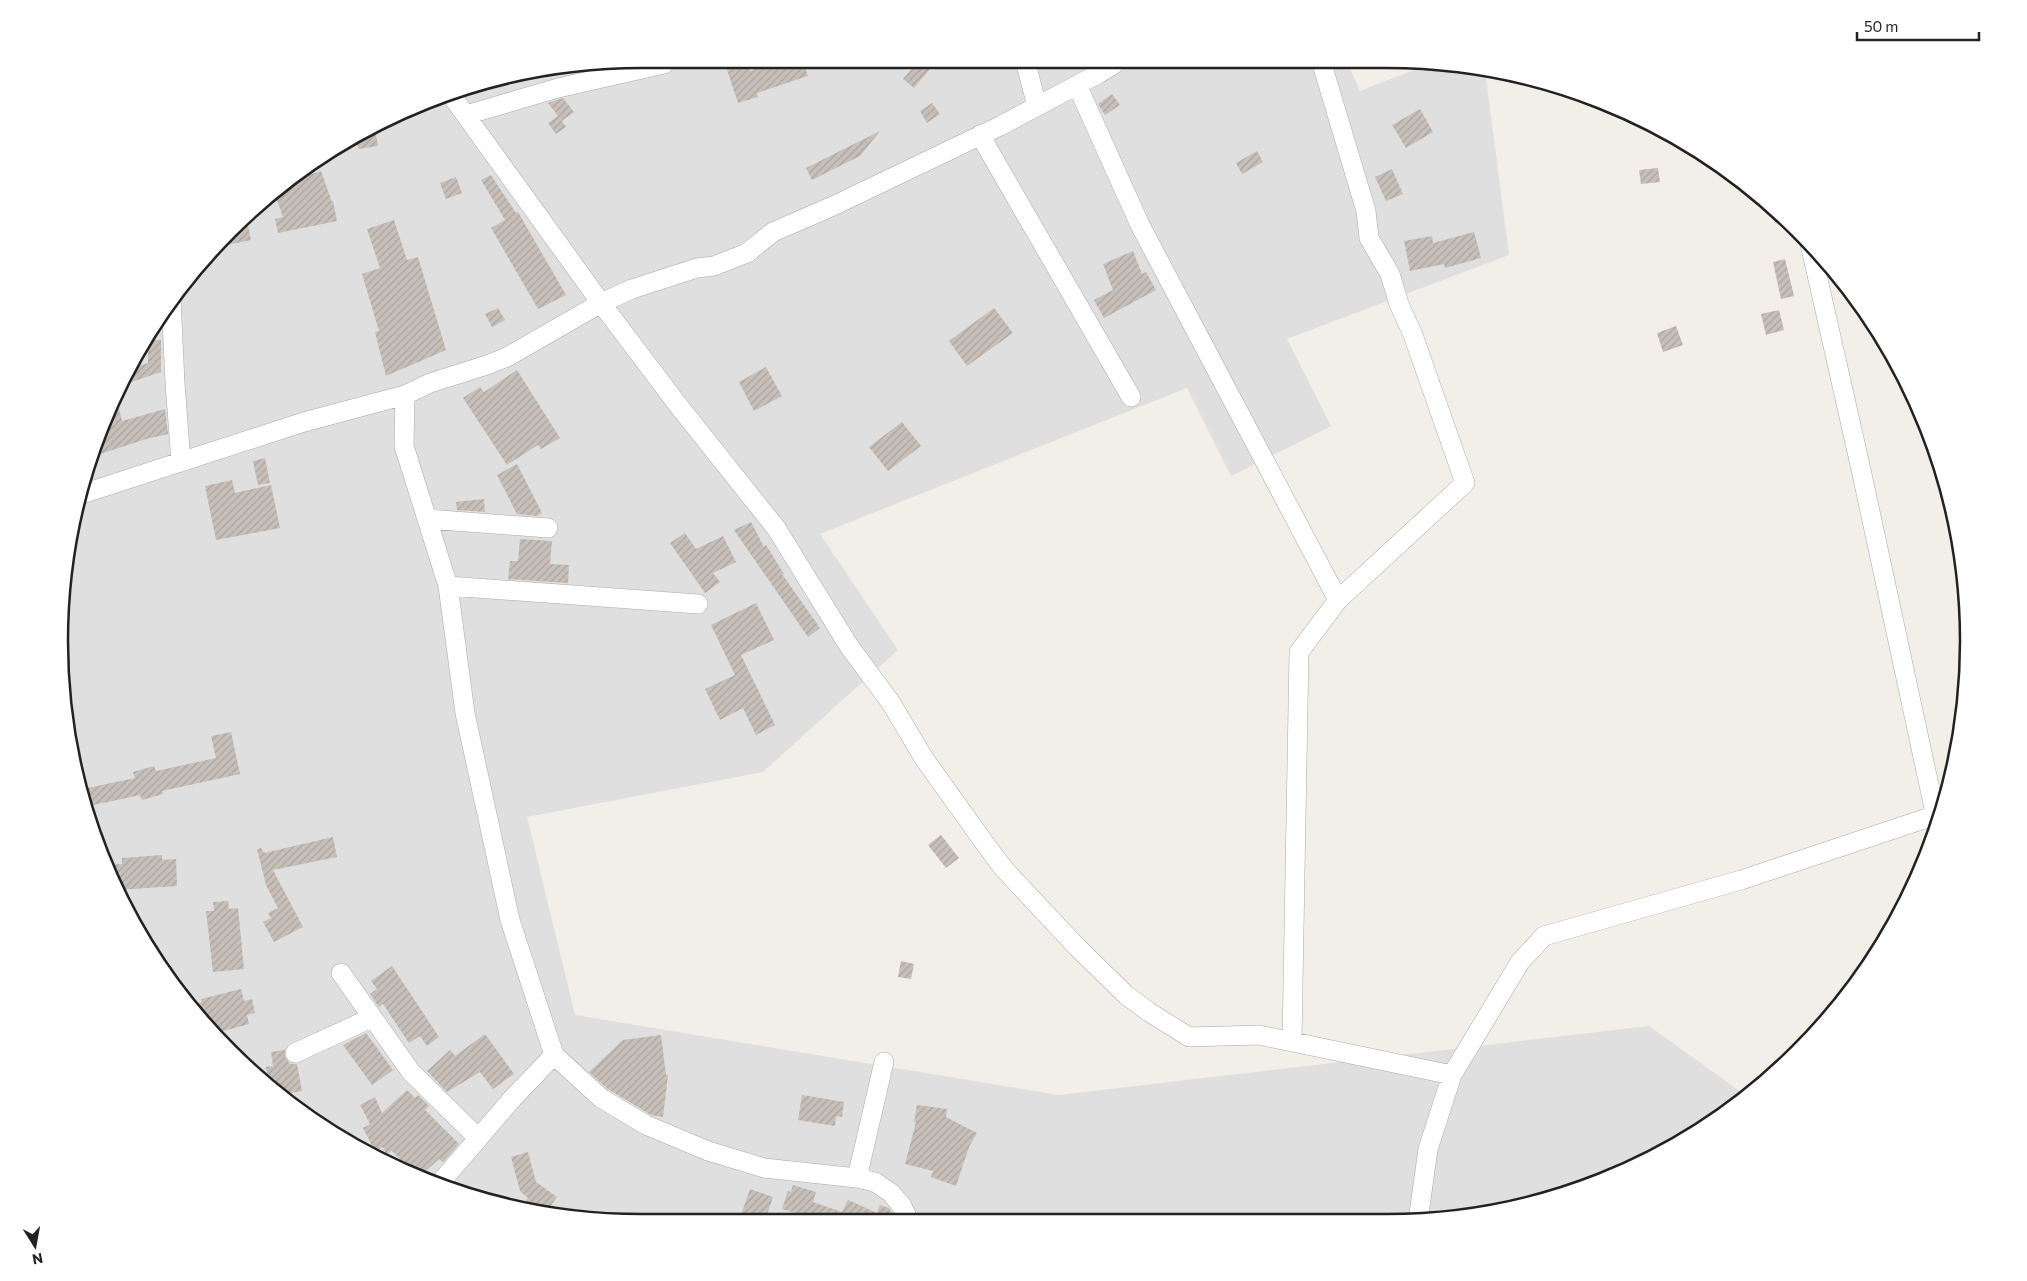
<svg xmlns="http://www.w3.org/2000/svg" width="2027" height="1281" viewBox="0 0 2027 1281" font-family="Commissioner,sans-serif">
<defs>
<pattern id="building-hatch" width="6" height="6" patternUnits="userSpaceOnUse" patternTransform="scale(1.25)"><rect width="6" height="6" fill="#c7bfb8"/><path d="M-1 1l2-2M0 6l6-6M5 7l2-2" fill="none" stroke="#aba49e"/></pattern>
</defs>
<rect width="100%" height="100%" fill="#f2efe9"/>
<path fill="#e0dfdf" d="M 564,64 L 1348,64 L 1360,91 L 1429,64 L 1462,64 L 1485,70 L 1509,255 L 1287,339 L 1331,426 L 1231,476 L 1187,388 L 820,534 L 898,650 L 763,772 L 527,817 L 575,1015 L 1059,1095 L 1649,1026 L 1745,1095 L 1644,1162 L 1537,1202 L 1425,1221 L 565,1217 L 418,1178 L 286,1102 L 203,1024 L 157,963 L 103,863 L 79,791 L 59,640 L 70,527 L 90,453 L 137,350 L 179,286 L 229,229 L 317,157 L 454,90 Z"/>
<path fill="url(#building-hatch)" d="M 725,64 L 747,64 L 750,71 L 771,64 L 804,64 L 808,76 L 757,93 L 758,97 L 738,103 Z
M 916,64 L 934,64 L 914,88 L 903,79 Z
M 1112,94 L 1120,105 L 1105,115 L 1098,104 Z
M 563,98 L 574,112 L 562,121 L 548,103 Z
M 932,103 L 940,114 L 927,123 L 920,111 Z
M 1420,109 L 1433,132 L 1406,148 L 1392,125 Z
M 558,116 L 566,127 L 556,134 L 548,123 Z
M 375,129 L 378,146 L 358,149 L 356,138 Z
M 880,131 L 860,156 L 812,180 L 806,168 Z
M 1257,151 L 1263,162 L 1242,174 L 1236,163 Z
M 1658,168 L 1660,182 L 1641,184 L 1639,170 Z
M 1392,169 L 1403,194 L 1386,201 L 1375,177 Z
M 321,171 L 332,202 L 333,201 L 337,221 L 278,233 L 275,219 L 283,217 L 274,192 L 285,183 Z
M 491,175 L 516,213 L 518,212 L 566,295 L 538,309 L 491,228 L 505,220 L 481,180 Z
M 456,177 L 462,193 L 446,199 L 440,183 Z
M 246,215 L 251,240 L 213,248 L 229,229 Z
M 394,220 L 407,260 L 418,257 L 446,350 L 386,376 L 375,332 L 379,331 L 362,274 L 380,268 L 367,229 Z
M 1474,232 L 1481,258 L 1445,268 L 1444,264 L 1410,271 L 1404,241 L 1432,236 L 1433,243 Z
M 1133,251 L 1142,274 L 1146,272 L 1156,290 L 1104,318 L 1094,300 L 1113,290 L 1103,264 Z
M 1785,259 L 1794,296 L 1781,299 L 1773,262 Z
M 498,308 L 505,320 L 492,327 L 485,314 Z
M 994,308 L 1013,333 L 967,366 L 949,341 Z
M 1779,310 L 1784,330 L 1766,335 L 1761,314 Z
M 1676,326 L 1683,345 L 1663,352 L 1657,333 Z
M 148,340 L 161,340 L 161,372 L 120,386 L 128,370 L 148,363 Z
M 766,367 L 782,396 L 754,411 L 739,382 Z
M 517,370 L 560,438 L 541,449 L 538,445 L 507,465 L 463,398 L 480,387 L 484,392 Z
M 116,396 L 122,421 L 165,409 L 168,434 L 146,439 L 88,458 Z
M 902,422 L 921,446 L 888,471 L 869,447 Z
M 265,458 L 270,483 L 258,485 L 253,461 Z
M 517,464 L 542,513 L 537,516 L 517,514 L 497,475 Z
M 232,480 L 235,493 L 271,485 L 280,528 L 216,540 L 205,486 Z
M 484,499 L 485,512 L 457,510 L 456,502 Z
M 751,522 L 764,547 L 766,545 L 784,574 L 782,574 L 820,628 L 808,637 L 734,530 Z
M 685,533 L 696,549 L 723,536 L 736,562 L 713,573 L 720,582 L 705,593 L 670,543 Z
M 520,539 L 552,541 L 550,564 L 569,565 L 568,583 L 508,579 L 510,561 L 518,561 Z
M 756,603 L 774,640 L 741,655 L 775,725 L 756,735 L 743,708 L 720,720 L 705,689 L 735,675 L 711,625 Z
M 231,732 L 240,774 L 162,791 L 163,794 L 142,800 L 140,795 L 84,807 L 78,790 L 135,778 L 133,772 L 154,766 L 156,771 L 216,758 L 211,736 Z
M 941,835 L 959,858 L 946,868 L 928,845 Z
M 333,837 L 337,857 L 273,870 L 303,927 L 274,942 L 263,922 L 271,918 L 268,913 L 278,908 L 266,885 L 257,849 L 261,848 L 264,853 Z
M 162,855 L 162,860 L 176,859 L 177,886 L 117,890 L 104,865 L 122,864 L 122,858 Z
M 228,901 L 229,909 L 238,908 L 244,969 L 213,972 L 206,911 L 214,911 L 213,902 Z
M 901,961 L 914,964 L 911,979 L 898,977 Z
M 392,966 L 439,1037 L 427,1046 L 420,1036 L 409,1043 L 383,1004 L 379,1007 L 370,994 L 377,989 L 371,981 Z
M 241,989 L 244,1001 L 252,999 L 255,1013 L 247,1015 L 249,1024 L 213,1034 L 189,1006 L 202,1002 L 201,999 Z
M 366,1033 L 393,1070 L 372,1085 L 343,1045 Z
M 485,1034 L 514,1074 L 493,1089 L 480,1072 L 447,1092 L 427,1071 L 450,1050 L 455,1056 Z
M 661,1035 L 666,1075 L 668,1075 L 663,1117 L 651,1115 L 608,1089 L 589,1072 L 623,1040 Z
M 285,1050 L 285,1057 L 290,1064 L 297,1064 L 302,1091 L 279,1095 L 269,1085 L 266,1067 L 273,1066 L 271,1052 Z
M 407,1090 L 415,1098 L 418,1095 L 429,1106 L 425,1110 L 459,1144 L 443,1162 L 439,1159 L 418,1178 L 392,1151 L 386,1154 L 383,1147 L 375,1151 L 363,1128 L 370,1124 L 360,1105 L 375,1097 L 382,1113 Z
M 802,1095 L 844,1102 L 842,1117 L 836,1116 L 835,1126 L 798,1120 Z
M 917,1105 L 947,1109 L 946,1117 L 977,1133 L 969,1147 L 956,1186 L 931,1177 L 933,1171 L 905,1164 L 916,1122 L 914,1122 Z
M 528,1152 L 536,1182 L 557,1197 L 546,1212 L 522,1206 L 528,1198 L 520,1191 L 511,1157 Z
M 793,1185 L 816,1192 L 813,1202 L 842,1212 L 848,1200 L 877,1213 L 880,1205 L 889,1208 L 895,1219 L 794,1218 L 795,1213 L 782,1209 L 788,1191 L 791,1192 Z
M 750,1189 L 773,1197 L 766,1218 L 740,1218 Z"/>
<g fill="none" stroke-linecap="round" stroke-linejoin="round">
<defs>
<path id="minor" d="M 1026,64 L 1037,106
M 1077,85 L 1140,225 L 1338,600
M 449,92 L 601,303 L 678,405 L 776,528 L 849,646 L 891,703 L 925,760 L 986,845 L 1004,869 L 1077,947 L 1126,995 L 1149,1012 L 1189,1037 L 1259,1035 L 1452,1075
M 466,115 L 558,88 L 664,64
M 980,135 L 1131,397
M 1810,244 L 1860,465 L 1937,822
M 171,298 L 175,383 L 181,462
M 405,395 L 404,446 L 448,586 L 465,713 L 510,920 L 554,1055 L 601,1098 L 646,1125 L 708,1151 L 764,1168 L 857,1178 L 875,1182 L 891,1193 L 902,1206 L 908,1219
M 79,495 L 304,422 L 405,395 L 430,383 L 487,365 L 507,357 L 601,303 L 632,289 L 697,268 L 714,266 L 747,253 L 773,232 L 833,206 L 1000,126 L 1098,74 L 1114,64
M 427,519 L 548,528
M 448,586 L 698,604
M 341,973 L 411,1072 L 478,1138
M 1292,1041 L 1299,652 L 1338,600 L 1465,483 L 1413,335 L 1399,304 L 1390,274 L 1369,238 L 1366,211 L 1322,64
M 295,1053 L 371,1018
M 857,1178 L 884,1062
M 439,1184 L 512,1099 L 554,1055
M 1418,1221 L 1428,1149 L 1452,1075 L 1520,962 L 1544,936 L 1741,880 L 1936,815"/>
</defs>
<use href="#minor" stroke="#a9a9a9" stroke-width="20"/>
<use href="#minor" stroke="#fff" stroke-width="19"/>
</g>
<path d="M0 0H2027V1281H0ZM641 68H1387A573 573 0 0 1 1960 641V641A573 573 0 0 1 1387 1214H641A573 573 0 0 1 68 641V641A573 573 0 0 1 641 68Z" fill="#fff" fill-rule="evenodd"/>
<path fill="none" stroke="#222" stroke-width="2.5" d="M641 68H1387A573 573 0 0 1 1960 641V641A573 573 0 0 1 1387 1214H641A573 573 0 0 1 68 641V641A573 573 0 0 1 641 68Z"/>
<g transform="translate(35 1246) rotate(169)" stroke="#ffffff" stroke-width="4" paint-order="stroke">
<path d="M0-4L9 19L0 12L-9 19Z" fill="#222222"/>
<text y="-8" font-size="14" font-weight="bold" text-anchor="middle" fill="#222222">N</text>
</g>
<path d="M1857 32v8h122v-8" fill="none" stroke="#222222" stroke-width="2.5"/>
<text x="1864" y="32" font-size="15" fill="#222222" stroke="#ffffff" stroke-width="4" paint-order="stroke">50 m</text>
</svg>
